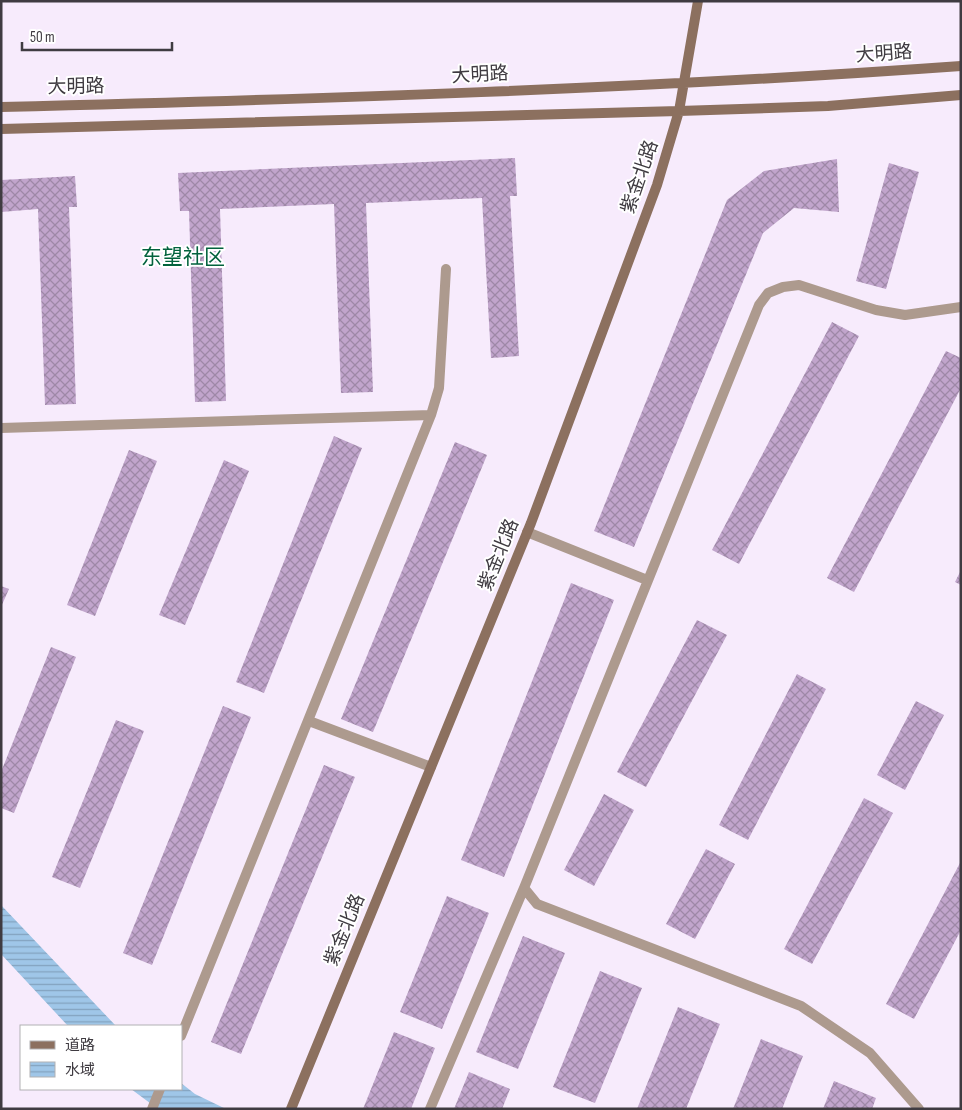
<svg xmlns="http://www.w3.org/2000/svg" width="962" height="1110" viewBox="0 0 962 1110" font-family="'Sofia Sans Condensed','Noto Sans SC',sans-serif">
<defs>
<pattern id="water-rules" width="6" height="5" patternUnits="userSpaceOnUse" patternTransform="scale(1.25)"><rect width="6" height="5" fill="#9fc6e8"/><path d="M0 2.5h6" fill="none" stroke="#83a2be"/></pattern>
<pattern id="building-cross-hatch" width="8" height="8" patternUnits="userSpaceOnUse" patternTransform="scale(1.25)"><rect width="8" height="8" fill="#c1a5cc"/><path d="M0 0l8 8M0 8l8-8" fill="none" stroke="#9e88a7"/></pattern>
</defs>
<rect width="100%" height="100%" fill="#f7ebfc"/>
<path fill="url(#water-rules)" d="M 1,905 L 116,1026 L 68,1026 L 1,954 Z
M 181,1083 L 195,1094 L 226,1109 L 158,1109 L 131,1089 L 181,1089 Z"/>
<path fill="url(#building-cross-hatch)" d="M 515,158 L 517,196 L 510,196 L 519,356 L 491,358 L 482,198 L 366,203 L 373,392 L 341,393 L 334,204 L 220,209 L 226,401 L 195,402 L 189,211 L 180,211 L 178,173 Z
M 837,159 L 839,212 L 794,208 L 763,233 L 634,547 L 594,531 L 727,200 L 764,171 Z
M 889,163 L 919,172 L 886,289 L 856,281 Z
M 75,176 L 77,207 L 69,207 L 76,404 L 45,405 L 38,209 L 1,212 L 1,180 Z
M 832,322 L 859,336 L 739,564 L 712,550 Z
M 946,351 L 961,358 L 961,388 L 854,592 L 827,578 Z
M 334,436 L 362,448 L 264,693 L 236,682 Z
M 455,442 L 487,455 L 373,732 L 341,719 Z
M 129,450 L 157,461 L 95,616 L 67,605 Z
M 224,460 L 249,471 L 185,625 L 159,615 Z
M 961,570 L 961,585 L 955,582 Z
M 571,583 L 614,600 L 504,877 L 461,860 Z
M 1,586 L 9,589 L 1,607 Z
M 697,620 L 727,635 L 646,787 L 617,772 Z
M 51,647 L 76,657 L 14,813 L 1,808 L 1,772 Z
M 797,674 L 826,689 L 748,840 L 719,825 Z
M 916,701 L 944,715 L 905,790 L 877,775 Z
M 223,706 L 251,717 L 152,965 L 123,953 Z
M 116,720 L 144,731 L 80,888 L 52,877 Z
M 324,765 L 355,777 L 241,1054 L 211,1042 Z
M 604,794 L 634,810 L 594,886 L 564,870 Z
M 864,798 L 893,813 L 812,964 L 784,949 Z
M 706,849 L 735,864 L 695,939 L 666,924 Z
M 961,861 L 961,930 L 914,1019 L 886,1004 Z
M 447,896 L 489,913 L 442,1029 L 400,1012 Z
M 523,936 L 565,953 L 518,1069 L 476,1052 Z
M 600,971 L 642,988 L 595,1103 L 553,1087 Z
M 678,1007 L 720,1024 L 686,1109 L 637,1109 Z
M 394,1032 L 435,1048 L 411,1109 L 363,1109 Z
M 761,1039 L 803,1056 L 782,1109 L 733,1109 Z
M 469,1072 L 510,1089 L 502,1109 L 454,1109 Z
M 834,1081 L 876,1098 L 872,1109 L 823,1109 Z"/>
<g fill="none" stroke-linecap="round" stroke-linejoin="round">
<path stroke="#ad9a8e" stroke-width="10" d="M 1,428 L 431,415
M 527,532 L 647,580
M 309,721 L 431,767
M 524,888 L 537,904 L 801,1006 L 870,1053 L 919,1109
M 181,1036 L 431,415 L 439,388 L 446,269
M 152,1109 L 160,1089
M 430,1109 L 524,888 L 759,305 L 768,293 L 783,287 L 799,285 L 876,310 L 905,315 L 961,307"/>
<path stroke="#8c705f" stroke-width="10" d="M 1,107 C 321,99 641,89 961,66
M 1,129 L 679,111 L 828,106 L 961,95
M 291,1109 L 531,523 L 657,185 L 679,111 L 698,1"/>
</g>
<g text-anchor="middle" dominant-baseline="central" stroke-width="4" stroke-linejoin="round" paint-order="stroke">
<g font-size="19" fill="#3f3b41" stroke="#fff">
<text transform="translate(884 54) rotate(-4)">大明路</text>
<text transform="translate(480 75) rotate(-3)">大明路</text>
<text transform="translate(76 87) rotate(-1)">大明路</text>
<text transform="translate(640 177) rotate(-71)">紫金北路</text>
<text transform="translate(499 555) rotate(-68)">紫金北路</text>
<text transform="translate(345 930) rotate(-68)">紫金北路</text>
</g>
<g font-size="21" fill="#02623d" stroke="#fff">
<text x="183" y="257">东望社区</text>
</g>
</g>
<rect width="962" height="1110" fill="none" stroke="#3f3b41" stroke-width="5"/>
<rect x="20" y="1025" width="162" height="65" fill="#ffffff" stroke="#b2b1b3"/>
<rect x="30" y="1041" width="25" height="8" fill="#8c705f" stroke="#b2b1b3"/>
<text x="65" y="1050" font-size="15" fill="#3f3b41">道路</text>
<rect x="30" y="1062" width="25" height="15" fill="url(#water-rules)" stroke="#b2b1b3"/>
<text x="65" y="1075" font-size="15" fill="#3f3b41">水域</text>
<path d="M22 42v8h150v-8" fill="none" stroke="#3f3b41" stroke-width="2.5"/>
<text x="30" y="42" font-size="15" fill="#3f3b41" stroke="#ffffff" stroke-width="4" paint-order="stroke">50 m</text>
</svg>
